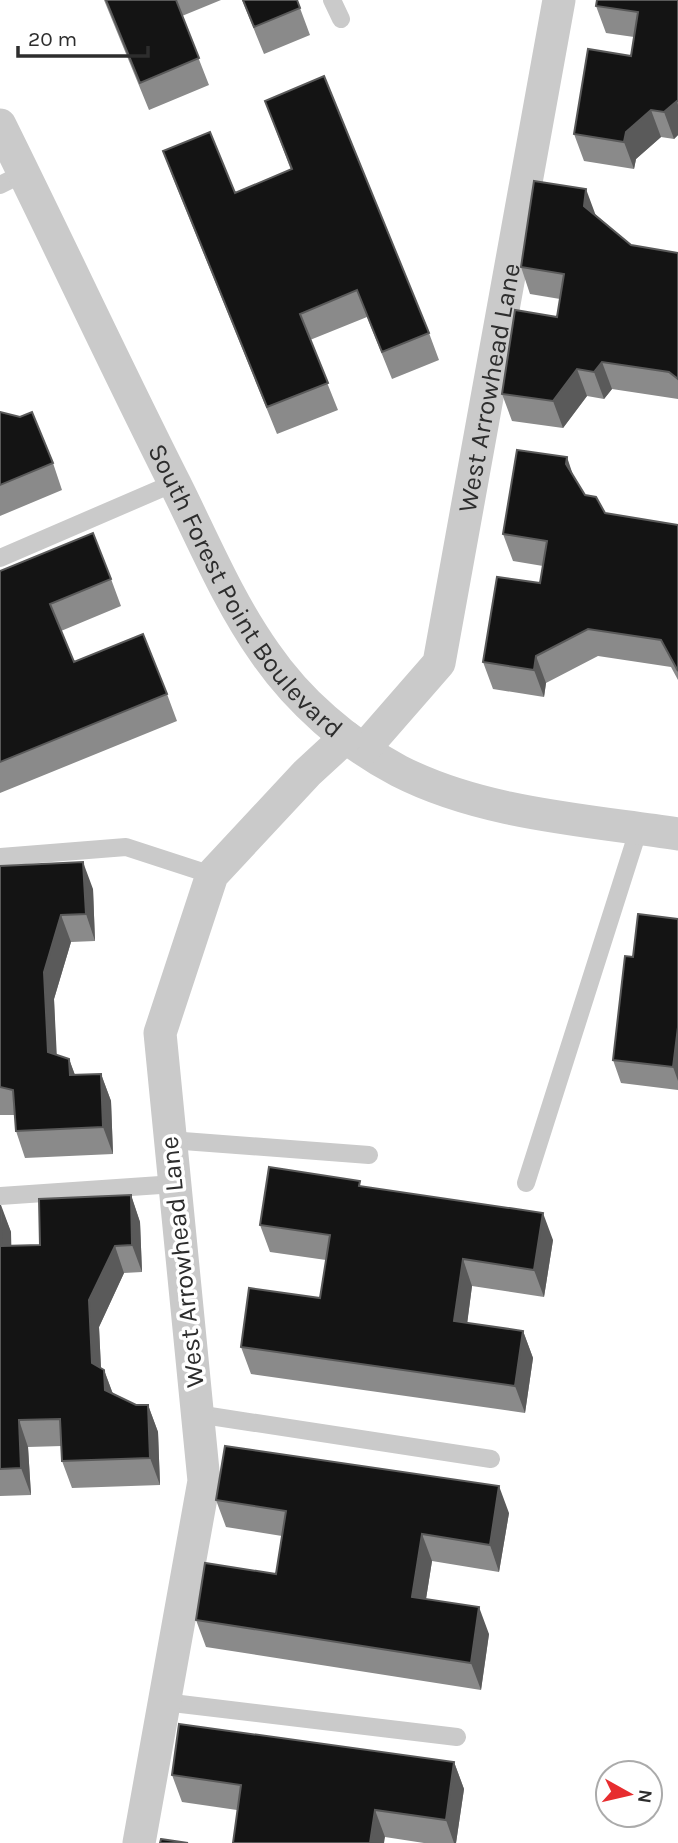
<svg xmlns="http://www.w3.org/2000/svg" width="678" height="1843" viewBox="0 0 678 1843" font-family="Karla,sans-serif">
<rect width="100%" height="100%" fill="#fff"/>
<g fill="none" stroke-linecap="round" stroke-linejoin="round">
<path stroke="#cacaca" stroke-width="18" d="M 332,0 L 341,19
M 0,185 L 24,173
M 0,558 L 174,483
M 0,857 L 126,847 L 212,875
M 170,1140 L 369,1155
M 526,1183 L 639,828
M 0,1196 L 175,1184
M 197,1414 L 491,1459
M 164,1702 L 457,1737"/>
<g stroke="#cacaca" stroke-width="33">
<path id="s1" d="M 0,125 C 59,244 115,365 175,484 C 203,540 228,601 265,653 C 298,701 346,743 399,771 C 483,814 586,820 678,834"/>
<path id="s2" d="M 364,749 L 439,663 L 559,0"/>
<path d="M 139,1843 L 204,1481 L 160,1033 L 212,875 L 307,773 L 346,737"/>
</g>
</g>
<path fill="#8a8a8a" d="M 104,0 L 221,0 L 182,16 L 209,85 L 149,110 Z
M 242,0 L 297,0 L 310,35 L 264,54 Z
M 678,0 L 678,135 L 674,139 L 661,137 L 636,159 L 634,169 L 584,161 L 574,134 L 631,56 L 634,37 L 606,33 L 596,6 Z
M 265,101 L 429,333 L 439,360 L 392,379 L 367,317 L 310,340 L 338,410 L 277,434 L 173,178 L 163,151 L 235,193 L 291,170 Z
M 596,215 L 631,245 L 678,253 L 678,399 L 612,389 L 604,399 L 587,396 L 563,428 L 512,421 L 502,394 L 557,317 L 560,299 L 530,294 L 521,267 Z
M 0,412 L 53,463 L 62,490 L 0,516 Z
M 574,477 L 585,495 L 605,513 L 678,525 L 678,680 L 671,667 L 598,656 L 546,683 L 544,697 L 493,689 L 483,662 L 540,583 L 543,566 L 513,561 L 503,534 Z
M 0,571 L 111,579 L 121,606 L 61,631 L 74,662 L 167,694 L 177,721 L 0,793 Z
M 0,866 L 93,889 L 95,941 L 71,942 L 54,999 L 56,1055 L 69,1059 L 75,1075 L 101,1074 L 111,1101 L 113,1154 L 25,1158 L 16,1131 L 15,1115 L 0,1115 Z
M 678,919 L 678,1090 L 621,1083 L 613,1060 L 633,957 Z
M 362,1186 L 553,1240 L 544,1297 L 472,1286 L 467,1323 L 523,1331 L 533,1358 L 525,1413 L 251,1374 L 241,1347 L 320,1298 L 326,1260 L 270,1252 L 260,1225 Z
M 131,1195 L 140,1222 L 142,1272 L 124,1273 L 99,1327 L 101,1368 L 104,1370 L 113,1394 L 136,1405 L 148,1405 L 158,1432 L 160,1485 L 72,1488 L 62,1461 L 62,1446 L 28,1447 L 31,1495 L 0,1496 L 0,1205 L 11,1232 L 11,1246 L 40,1245 Z
M 216,1500 L 509,1513 L 499,1572 L 432,1561 L 426,1599 L 489,1634 L 481,1690 L 206,1647 L 196,1620 L 276,1574 L 282,1536 L 226,1527 Z
M 454,1762 L 464,1789 L 456,1843 L 424,1843 L 385,1837 L 237,1810 L 182,1802 L 172,1775 Z"/>
<path fill="#5a5a5a" d="M 677,101 L 678,105 L 678,135 L 674,139 L 664,112 Z
M 651,110 L 661,137 L 636,159 L 634,169 L 624,142 L 626,132 Z
M 586,189 L 596,216 L 584,206 Z
M 602,362 L 612,389 L 604,399 L 594,372 Z
M 577,369 L 587,396 L 563,428 L 553,401 Z
M 567,457 L 576,484 L 566,464 Z
M 536,656 L 546,683 L 544,697 L 534,670 Z
M 83,862 L 93,889 L 95,941 L 86,914 Z
M 61,915 L 71,942 L 54,999 L 58,1079 L 48,1052 L 44,972 Z
M 678,1027 L 678,1081 L 673,1067 Z
M 69,1059 L 79,1086 L 70,1075 Z
M 101,1074 L 111,1101 L 113,1154 L 103,1127 Z
M 131,1195 L 140,1222 L 142,1272 L 132,1245 Z
M 1,1205 L 11,1232 L 12,1273 L 2,1246 Z
M 543,1213 L 553,1240 L 544,1297 L 534,1270 Z
M 115,1246 L 124,1273 L 99,1327 L 102,1390 L 92,1363 L 89,1300 Z
M 463,1259 L 472,1286 L 464,1348 L 454,1321 Z
M 523,1331 L 533,1358 L 525,1413 L 515,1386 Z
M 104,1370 L 114,1397 L 105,1390 Z
M 148,1405 L 158,1432 L 160,1485 L 150,1458 Z
M 19,1420 L 28,1447 L 31,1495 L 21,1468 Z
M 499,1486 L 509,1513 L 499,1572 L 490,1545 Z
M 422,1534 L 432,1561 L 422,1624 L 412,1597 Z
M 479,1607 L 489,1634 L 481,1690 L 471,1663 Z
M 454,1762 L 464,1789 L 456,1843 L 454,1843 L 446,1820 Z
M 375,1810 L 385,1837 L 384,1843 L 370,1843 Z"/>
<path fill="#141414" stroke="#5a5a5a" stroke-width="2" d="M 106,0 L 176,0 L 199,58 L 140,83 Z
M 243,0 L 297,0 L 300,8 L 254,27 Z
M 597,0 L 678,0 L 678,101 L 677,101 L 664,112 L 651,110 L 626,132 L 624,142 L 574,134 L 588,49 L 631,56 L 638,12 L 596,6 Z
M 324,76 L 429,333 L 382,352 L 357,290 L 300,314 L 328,383 L 267,407 L 163,151 L 210,132 L 235,193 L 292,169 L 265,101 Z
M 534,181 L 586,189 L 584,206 L 631,245 L 678,253 L 678,379 L 669,372 L 602,362 L 594,372 L 577,369 L 553,401 L 502,394 L 515,310 L 557,317 L 564,274 L 521,267 Z
M 0,412 L 20,417 L 32,412 L 53,463 L 0,485 Z
M 517,450 L 567,457 L 566,464 L 585,495 L 596,497 L 605,513 L 678,525 L 678,671 L 661,640 L 588,629 L 536,656 L 534,670 L 483,662 L 497,577 L 540,583 L 547,541 L 503,534 Z
M 93,533 L 111,579 L 50,604 L 74,662 L 143,634 L 167,694 L 0,762 L 0,571 Z
M 83,862 L 86,914 L 61,915 L 44,972 L 48,1052 L 69,1059 L 70,1075 L 101,1074 L 103,1127 L 16,1131 L 13,1090 L 0,1087 L 0,866 Z
M 638,914 L 678,919 L 678,1027 L 673,1067 L 613,1060 L 625,956 L 633,957 Z
M 269,1167 L 360,1181 L 359,1186 L 543,1213 L 534,1270 L 463,1259 L 454,1321 L 523,1331 L 515,1386 L 241,1347 L 249,1288 L 320,1298 L 330,1235 L 260,1225 Z
M 131,1195 L 132,1245 L 115,1246 L 89,1300 L 92,1363 L 104,1370 L 105,1390 L 136,1405 L 148,1405 L 150,1458 L 62,1461 L 60,1419 L 19,1420 L 21,1468 L 0,1469 L 0,1205 L 2,1246 L 40,1245 L 39,1199 Z
M 225,1446 L 499,1486 L 490,1545 L 422,1534 L 412,1597 L 479,1607 L 471,1663 L 196,1620 L 205,1563 L 276,1574 L 286,1511 L 216,1500 Z
M 179,1724 L 454,1762 L 446,1820 L 375,1810 L 370,1843 L 233,1843 L 241,1785 L 172,1775 Z
M 161,1839 L 188,1843 L 160,1843 Z"/>
<g text-anchor="middle" dominant-baseline="central" stroke-width="7" stroke-linejoin="round" paint-order="stroke">
<g font-size="26" fill="#2d2d2d" stroke="#fff">
<text stroke="none"><textPath href="#s2" startOffset="394">West Arrowhead Lane</textPath></text>
<text stroke="none"><textPath href="#s1" startOffset="528">South Forest Point Boulevard</textPath></text>
<text transform="translate(182 1262) rotate(-96)">West Arrowhead Lane</text>
</g>
</g>
<g transform="translate(629 1794) rotate(98)"><circle r="33" fill="#ffffff" stroke="#ababab" stroke-width="2"/>
<path d="M0-5L12 26L0 18L-12 26Z" fill="#e72d2f"/>
<text y="-10" font-size="19" font-weight="bold" text-anchor="middle" fill="#2d2d2d">N</text>
</g>
<path d="M18 46v10h130v-10" fill="none" stroke="#2d2d2d" stroke-width="3.5"/>
<text x="28" y="46" font-size="21" fill="#2d2d2d" stroke="#ffffff" stroke-width="5" paint-order="stroke">20 m</text>
</svg>
